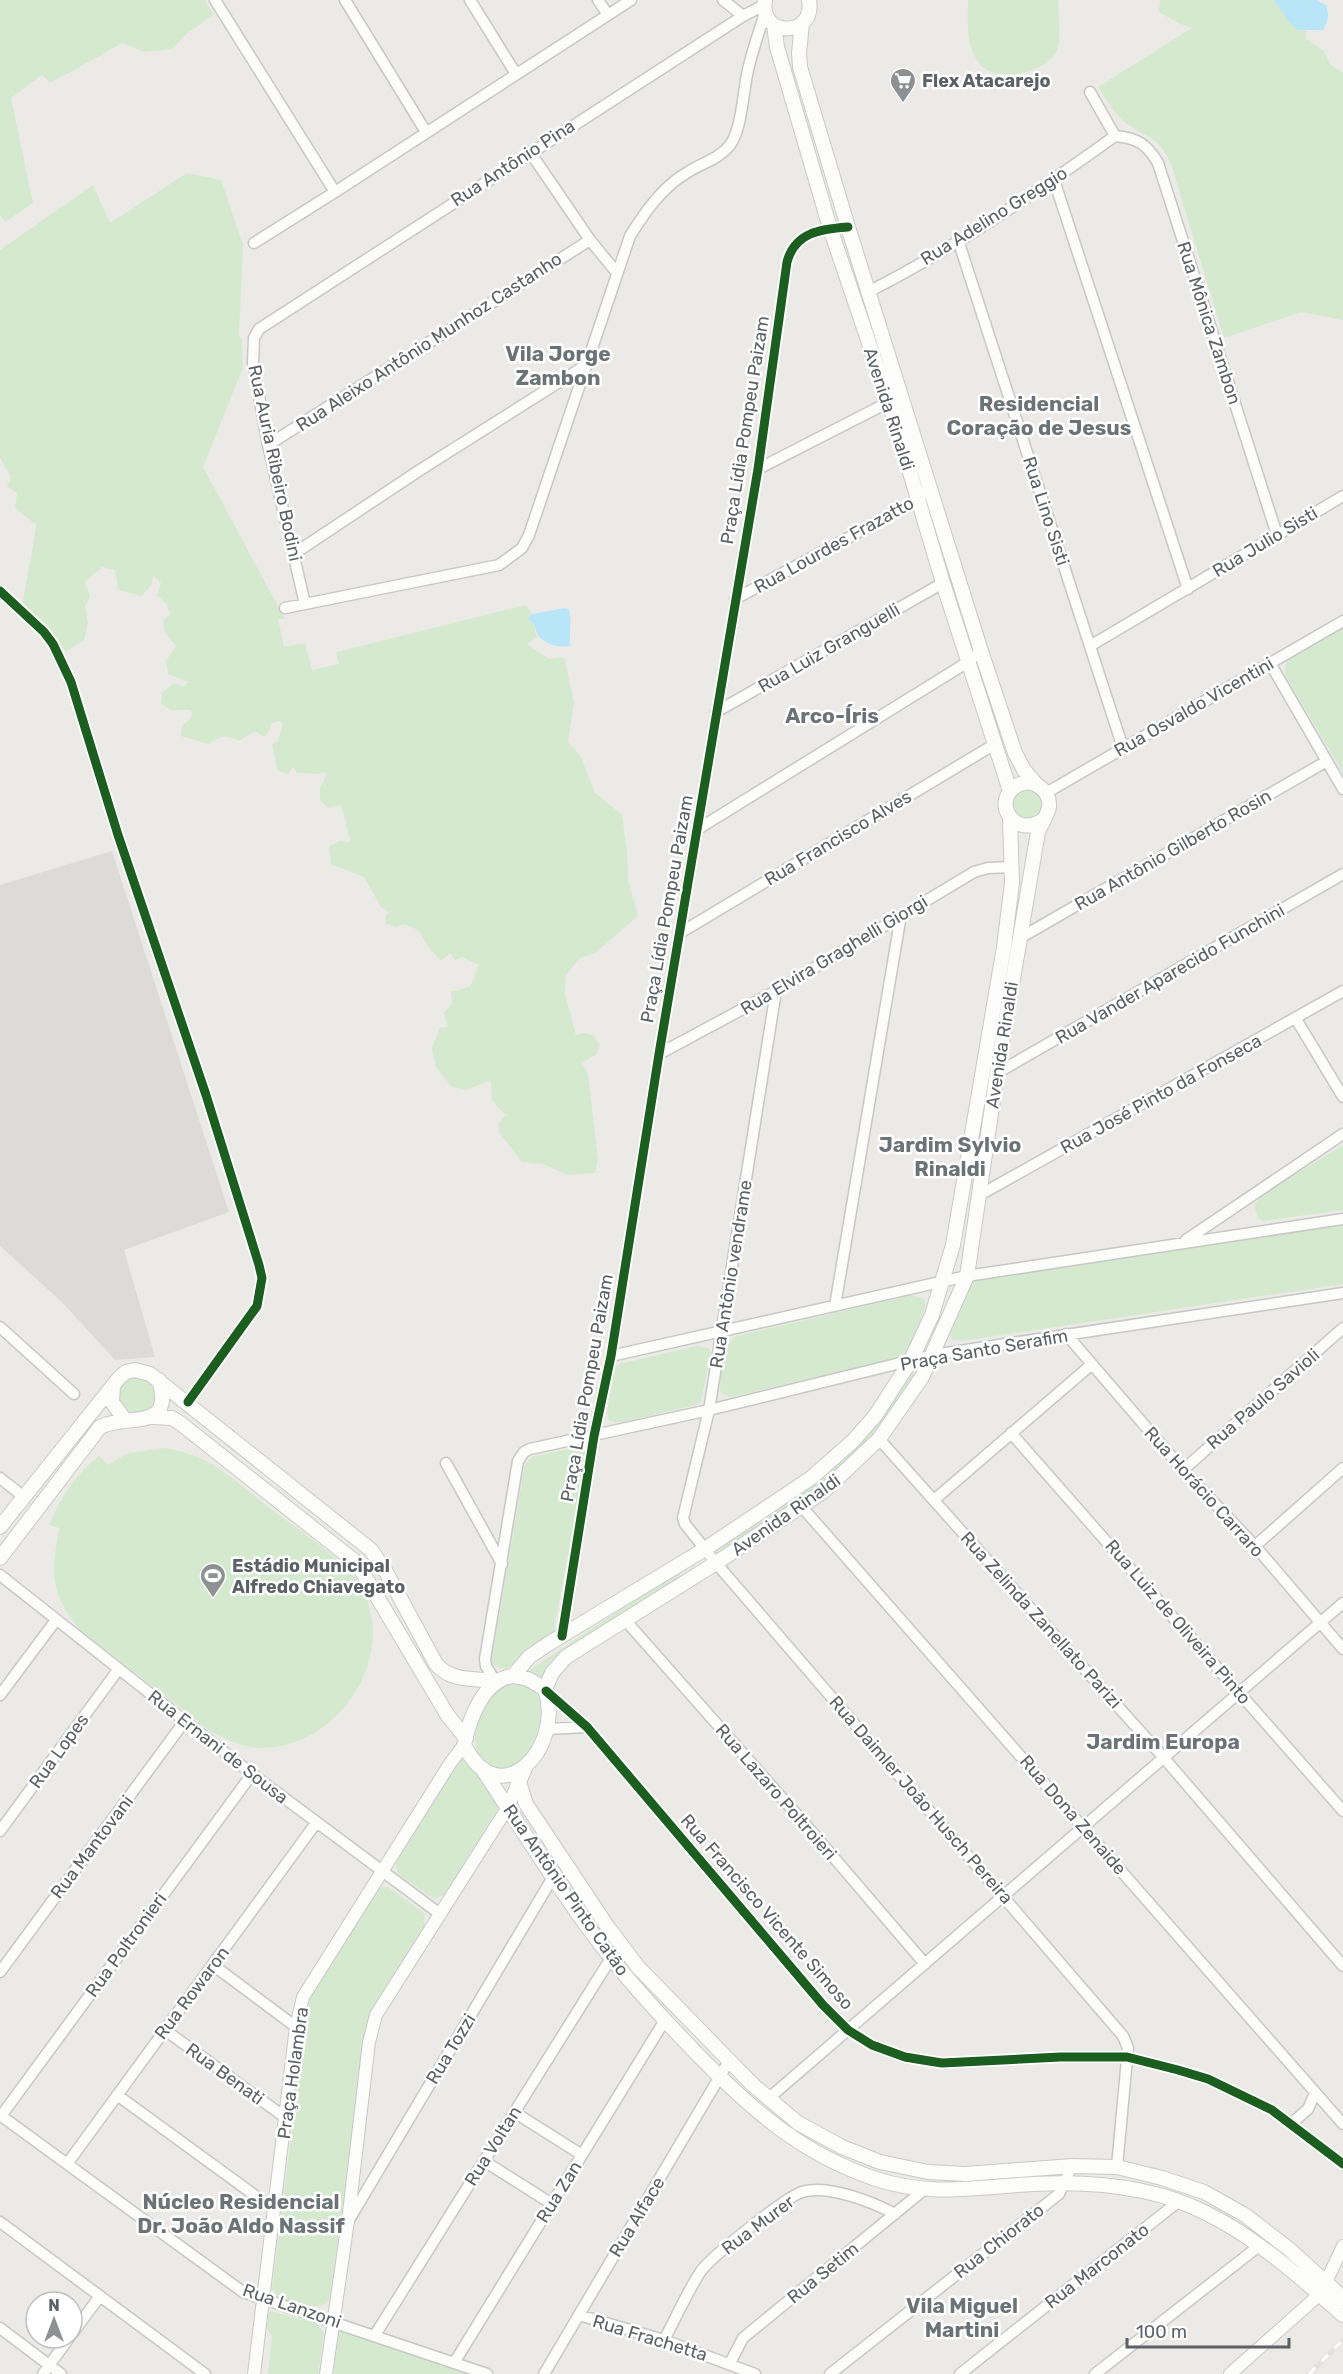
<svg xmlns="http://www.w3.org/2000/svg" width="1343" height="2374" viewBox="0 0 1343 2374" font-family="Rubik,sans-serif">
<rect width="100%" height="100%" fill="#eceae6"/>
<path fill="#dddbd7" d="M 112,851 L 229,1212 L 124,1250 L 155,1357 L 115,1360 L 62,1302 L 0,1246 L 0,885 Z"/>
<path fill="#d5e9cf" d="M 0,0 L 205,0 L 214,15 L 186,34 L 173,49 L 144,52 L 123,43 L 50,83 L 42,75 L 11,98 L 33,203 L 5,222 L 0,215 Z
M 968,0 L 1058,0 C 1058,14 1061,33 1058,47 C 1051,73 995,85 979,63 C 965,45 968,22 968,0 Z
M 1160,0 L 1274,0 L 1298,30 L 1306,31 L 1306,39 L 1324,51 L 1330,64 L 1341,72 L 1343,72 L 1343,320 L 1301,312 L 1224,338 L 1171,164 C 1158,136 1150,139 1127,124 C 1115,115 1106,98 1098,87 L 1192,28 L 1178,23 L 1159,12 Z
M 187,173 L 221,180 L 243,245 L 239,335 L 242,340 L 243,368 L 203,467 L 285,619 L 278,619 L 284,647 L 305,643 L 312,670 L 339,664 L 336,652 L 526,605 L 532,614 L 528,619 L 535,625 L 535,633 L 537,637 L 527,644 L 549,659 L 564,657 L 574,702 L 568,742 L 580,755 L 595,793 L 622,815 L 627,850 L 628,881 L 638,916 L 595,953 L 580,958 L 566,975 L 565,994 L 576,1035 L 584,1033 L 593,1035 L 600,1044 L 597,1054 L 582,1063 L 588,1074 L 598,1159 L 595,1173 L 568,1175 L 543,1164 L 522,1162 L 499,1132 L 498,1123 L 506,1115 L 492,1101 L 491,1080 L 466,1090 L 452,1087 L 436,1067 L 432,1048 L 440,1028 L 448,1027 L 444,1013 L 452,1003 L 451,992 L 470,987 L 479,965 L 462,957 L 455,960 L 450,953 L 441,961 L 430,949 L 418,930 L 404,924 L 396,927 L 386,924 L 385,917 L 389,912 L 381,907 L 364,877 L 331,864 L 329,846 L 340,841 L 351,842 L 341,805 L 328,808 L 320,800 L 320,788 L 327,774 L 323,772 L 318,774 L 297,773 L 293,767 L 288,774 L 277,770 L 272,744 L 278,741 L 283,724 L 280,721 L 271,723 L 270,730 L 264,737 L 255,731 L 239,741 C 227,734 219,736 209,744 L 181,736 L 182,726 L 192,717 L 191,710 L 171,710 L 161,704 L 162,693 L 174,683 L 185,687 L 188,682 L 168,674 L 166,661 L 176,646 L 164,631 L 163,620 L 170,614 L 166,603 L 157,595 L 161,583 L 154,576 L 151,585 L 142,596 L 118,590 L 115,570 L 102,567 L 85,582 L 90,596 L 85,607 L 88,623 L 84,640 L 66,652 L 52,633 L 22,607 C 26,579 33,553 36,525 L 15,508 L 17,493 L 7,486 L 11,477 L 0,458 L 0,250 L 93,185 L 110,223 Z
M 1343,628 L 1343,773 L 1285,675 L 1286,660 Z
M1013 804a15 15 0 1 1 30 0a15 15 0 1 1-30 0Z
M 1343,1145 L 1343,1210 L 1263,1221 L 1258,1218 L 1254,1206 L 1262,1195 Z
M 1343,1225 L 1343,1284 L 962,1341 L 951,1339 L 950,1331 L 968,1286 L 972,1282 L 979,1279 Z
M 912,1295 L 924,1299 L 926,1305 L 911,1350 L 905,1356 L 731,1397 L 721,1393 L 720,1388 C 722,1370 720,1348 736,1336 Z
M 697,1346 L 709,1348 L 711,1353 L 701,1401 L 696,1405 L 623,1422 L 615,1422 L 609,1420 L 607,1413 L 614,1370 L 619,1364 Z
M 916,1373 L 917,1374 L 873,1435 L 834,1473 L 793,1504 L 722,1549 L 721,1545 L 802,1491 L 909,1374 Z
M118 1396a19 19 0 1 1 38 0a19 19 0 1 1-38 0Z
M 578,1447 L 585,1452 L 586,1459 L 553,1635 L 506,1669 L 491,1665 L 525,1463 L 532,1457 Z
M 162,1448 C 208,1453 233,1479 267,1506 C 296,1528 345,1559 363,1590 C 368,1599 370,1610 372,1620 C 380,1683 326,1749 260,1748 C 243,1747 228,1740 213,1733 L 81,1631 C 50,1593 51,1575 59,1528 L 49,1525 C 60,1498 76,1474 99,1456 L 108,1465 L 126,1454 Z
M 675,1573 L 680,1573 L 680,1577 L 551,1660 L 542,1681 L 528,1671 Z
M 510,1680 C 517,1682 528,1683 533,1687 C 557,1705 533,1742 524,1761 L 503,1771 C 496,1768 487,1766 482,1760 C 467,1744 479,1710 491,1694 C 495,1689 505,1685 510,1680 Z
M 461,1759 L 471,1761 L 498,1805 L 497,1810 L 444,1895 L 434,1899 L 398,1874 L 395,1861 L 456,1762 Z
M 382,1887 L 388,1887 L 425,1914 L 424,1927 L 376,2002 L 368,2020 L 330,2297 L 327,2303 C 314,2312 280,2302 272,2289 L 305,2024 L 311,1996 L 378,1888 Z
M 270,2311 L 317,2323 L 324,2333 L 318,2374 L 268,2374 L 272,2335 L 265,2326 L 267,2316 Z
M 339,2328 L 474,2374 L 333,2374 Z"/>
<path fill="#b9e5f8" d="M 1274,0 L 1316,0 L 1326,5 C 1329,15 1329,21 1323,30 L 1298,30 L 1289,22 Z
M 565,608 L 569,609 C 572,623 569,633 570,646 C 556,648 535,642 535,625 L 528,619 L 532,614 Z"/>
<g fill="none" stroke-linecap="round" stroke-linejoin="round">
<defs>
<path id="minor" d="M 215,0 L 335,192 L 254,243
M 345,0 L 426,132
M 470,0 L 516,74
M 598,0 L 608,15
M 723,0 L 743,16
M 1090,92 L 1115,136
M 1115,136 C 1137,138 1147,144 1158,163 L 1277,535
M 530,152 L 590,240 L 617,273
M 1054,180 L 1188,589
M 335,192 L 631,0
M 958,240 L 1123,748
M 870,291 C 956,247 1037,192 1115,136
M 268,445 L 590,240
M 758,469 L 889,402
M 295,553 L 420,470 L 586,365
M 0,591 L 44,632 L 53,644 L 71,682 L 118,835 L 206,1095 L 259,1265 L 262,1278 L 257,1306 L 188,1402
M 735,599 L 918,500 L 929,485
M 305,604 L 268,445 L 253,363 L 254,338 L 259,329 L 743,16 L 764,5
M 285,608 L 499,565 L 522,548 L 529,535 L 630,236 C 645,212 662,187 688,172 C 702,163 719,159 730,145 C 742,129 743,91 748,70 C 752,51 759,32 765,13
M 1090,646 L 1343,496
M 1270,663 L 1343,789
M 716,712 L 943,583
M 1046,793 L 1343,621
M 698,829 L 968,662 L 981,651
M 680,933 L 995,744
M 1020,938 L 1327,761
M 776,991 L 709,1410 L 683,1518 L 685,1524 L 716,1563 L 1123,2036 L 1128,2048 L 1117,2167
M 1296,1019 L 1343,1097
M 659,1054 L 776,991 L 974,872 L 988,868 L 1012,867
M 997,1073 L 1343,874
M 978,1196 L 1343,991
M 1186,1240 L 1343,1134
M 835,1306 L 901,915
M 0,1327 L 74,1394
M 1066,1334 L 1183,1470 L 1255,1546 L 1343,1649
M 611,1356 L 967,1276 L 1343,1219
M 1011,1433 L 1343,1811
M 879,1439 L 1164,1758 L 1343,1966
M 446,1463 L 502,1564
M 1183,1470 L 1343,1328
M 0,1478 L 24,1497
M 934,1500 L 1091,1365
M 802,1507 L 1343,2124
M 1255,1546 L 1343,1468
M 0,1575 L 252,1774 L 440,1914
M 626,1621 L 812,1832 L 925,1964
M 562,1636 L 594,1436 L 611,1356 L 659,1054 L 758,469 L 787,262 C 795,232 821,229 848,227
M 495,1681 L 486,1666 L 485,1659 L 518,1461 L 524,1452 L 530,1449 L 709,1410 L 933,1355 L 1343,1293
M 546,1691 L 587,1727 L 823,2005 L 848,2030 L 872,2045 L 905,2057 L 923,2060 L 942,2063 L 1060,2057 L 1127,2057 L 1178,2070 L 1208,2079 L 1272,2110 L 1343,2164
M 0,1695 L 56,1620
M 547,1729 L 587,1727
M 0,1831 L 118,1670
M 213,1965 L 296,2027
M 0,1972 L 184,1722
M 165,2030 L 286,2118
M 117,2095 L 275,2210
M 769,2098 L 1343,1603
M 514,2112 L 582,2155
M 0,2115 L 243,2292 L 487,2374
M 1,2116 L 252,1774
M 1292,2123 L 1308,2109 L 1315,2093
M 484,2161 L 552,2204
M 67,2164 L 316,1823
M 349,2220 L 553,1877
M 0,2222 L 205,2374
M 579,2315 L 664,2340 L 755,2374
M 0,2328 L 61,2374
M 72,2334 L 100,2296
M 375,2335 L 611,1958
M 664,2340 C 676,2318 687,2292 701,2271 C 712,2256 786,2197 802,2192 C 827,2184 873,2202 895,2214
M 454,2363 L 665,2020
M 730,2363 L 743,2338 L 925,2189
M 43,2374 L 69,2338
M 544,2374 L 729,2061
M 830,2374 L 1059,2194 L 1072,2166
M 960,2374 L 1178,2202
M 1095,2374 L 1259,2246"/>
<path id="tertiary" d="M 1326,2282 L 1343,2246
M 254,2374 L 296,2027 L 303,1997 L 451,1762 L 464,1745
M 326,2374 L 348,2221 L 369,2042 L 376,2015 L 508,1807 L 520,1777
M 1230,2374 L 1319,2295"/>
<path id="secondary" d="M 765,0 C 758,38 816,38 809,0
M 802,23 L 799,53 L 800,67 L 848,227 L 981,651 L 1015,753 L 1024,770 L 1036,784
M 774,25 L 777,47 L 830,228 L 889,402 L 943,583 L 1010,791
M 113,1386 L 112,1402 L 125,1420
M 153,1417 L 172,1418 L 180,1423 L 357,1563 L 448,1716 L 466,1738
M 0,1527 L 119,1378 L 126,1372 L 135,1370 L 150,1374 L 371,1550 L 386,1572 L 436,1664 C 451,1682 474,1678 495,1681
M 0,1558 L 100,1427 C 127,1413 175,1433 159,1380
M 513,1676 L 529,1657 L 548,1644 L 705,1549 L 811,1478 L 853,1441 L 875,1416 L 910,1362 L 932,1315 L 953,1245 L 1004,947 L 1012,883 L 1010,818
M 513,1676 L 528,1679 L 545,1689 C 565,1747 500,1817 464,1745 C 469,1719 484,1679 513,1676 Z
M 545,1689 L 552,1673 L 566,1657 L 716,1563 L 824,1491 L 879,1439 L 922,1377 L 967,1276 L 997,1073 L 1038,832 C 1041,824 1048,815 1049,807 C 1051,790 1032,777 1018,785 C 990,800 1014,840 1043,820
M 526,1766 L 519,1782 L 526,1804 L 607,1926 L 638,1967 L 753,2085 L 798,2123 L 842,2147 L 880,2162 L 928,2172 L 965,2174 L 1072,2166 L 1117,2167 L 1162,2178 L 1204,2192 L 1245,2215 L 1289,2249 L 1343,2298
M 483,1770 C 525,1833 564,1899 612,1959 C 639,1993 669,2025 699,2056 C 753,2111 802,2154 876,2179 C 930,2197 978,2187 1033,2184 C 1091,2181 1155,2186 1208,2214 C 1258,2239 1301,2278 1343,2315"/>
</defs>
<use href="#minor" stroke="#c7c7c6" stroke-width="13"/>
<use href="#tertiary" stroke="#c7c7c6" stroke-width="14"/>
<use href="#secondary" stroke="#c8c9c8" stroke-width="16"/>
<use href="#minor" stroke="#fcfcfb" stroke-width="10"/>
<use href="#tertiary" stroke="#fcfcfb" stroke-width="12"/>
<use href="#secondary" stroke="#fcfcfb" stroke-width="14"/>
<defs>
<path id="rail" d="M 1309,2374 L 1343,2340"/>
</defs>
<use href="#rail" stroke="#e3e2e3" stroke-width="5"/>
<use href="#rail" stroke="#fff" stroke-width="3" stroke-dasharray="9" stroke-linecap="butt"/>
<defs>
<path id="cycleway" d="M 0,591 L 44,632 L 53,644 L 71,682 L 118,835 L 206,1095 L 259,1265 L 262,1278 L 257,1306 L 188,1402
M 562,1636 L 594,1436 L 611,1356 L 659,1054 L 758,469 L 787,262 C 795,232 821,229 848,227
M 546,1691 L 587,1727 L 823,2005 L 848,2030 L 872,2045 L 905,2057 L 923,2060 L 942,2063 L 1060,2057 L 1127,2057 L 1178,2070 L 1208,2079 L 1272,2110 L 1343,2164"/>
</defs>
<use href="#cycleway" stroke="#fff" stroke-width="13"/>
<use href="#cycleway" stroke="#1b5e20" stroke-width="9"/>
</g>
<defs>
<symbol id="supermarket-pin" viewBox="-11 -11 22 30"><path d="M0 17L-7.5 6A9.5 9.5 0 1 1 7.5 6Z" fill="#8e9192" stroke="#fff"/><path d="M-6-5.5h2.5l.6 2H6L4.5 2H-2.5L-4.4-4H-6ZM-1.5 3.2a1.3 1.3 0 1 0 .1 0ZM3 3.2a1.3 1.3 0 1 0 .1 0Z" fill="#fff"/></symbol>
<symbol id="stadium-pin" viewBox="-11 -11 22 30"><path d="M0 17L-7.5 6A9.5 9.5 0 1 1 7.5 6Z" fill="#8e9192" stroke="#fff"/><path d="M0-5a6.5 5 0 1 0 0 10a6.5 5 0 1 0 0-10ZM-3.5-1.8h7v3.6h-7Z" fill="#fff"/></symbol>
</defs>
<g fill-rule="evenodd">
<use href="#supermarket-pin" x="888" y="66" width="30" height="40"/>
<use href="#stadium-pin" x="198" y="1561" width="30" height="40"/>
</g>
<g text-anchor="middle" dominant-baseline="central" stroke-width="5" stroke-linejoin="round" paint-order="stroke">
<g font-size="18" font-weight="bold" fill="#5b6165" stroke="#fff" text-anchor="start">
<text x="922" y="81">Flex Atacarejo</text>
<text x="232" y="1566">Estádio Municipal<tspan x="232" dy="21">Alfredo Chiavegato</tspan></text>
</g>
<g font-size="18" fill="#5b6165" stroke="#fff">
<text transform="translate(513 163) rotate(-33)">Rua Antônio Pina</text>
<text transform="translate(994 216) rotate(-32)">Rua Adelino Greggio</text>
<text transform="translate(1209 323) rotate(72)">Rua Mônica Zambon</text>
<text transform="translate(429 342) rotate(-33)">Rua Aleixo Antônio Munhoz Castanho</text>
<text transform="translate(889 409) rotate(72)">Avenida Rinaldi</text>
<text transform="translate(745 430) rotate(-81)">Praça Lídia Pompeu Paizam</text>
<text transform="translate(275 463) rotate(78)">Rua Auria Ribeiro Bodini</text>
<text transform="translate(1046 511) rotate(72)">Rua Lino Sisti</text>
<text transform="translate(1265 542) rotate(-31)">Rua Julio Sisti</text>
<text transform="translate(834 545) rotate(-29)">Rua Lourdes Frazatto</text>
<text transform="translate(829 648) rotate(-30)">Rua Luiz Granguelli</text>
<text transform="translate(1194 707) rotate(-30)">Rua Osvaldo Vicentini</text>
<text transform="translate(838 838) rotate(-31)">Rua Francisco Alves</text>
<text transform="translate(1173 850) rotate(-30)">Rua Antônio Gilberto Rosin</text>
<text transform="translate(667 909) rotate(-80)">Praça Lídia Pompeu Paizam</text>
<text transform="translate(834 955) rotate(-31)">Rua Elvira Graghelli Giorgi</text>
<text transform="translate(1170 974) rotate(-30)">Rua Vander Aparecido Funchini</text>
<text transform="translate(1002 1045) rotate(-81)">Avenida Rinaldi</text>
<text transform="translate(1161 1094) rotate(-29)">Rua José Pinto da Fonseca</text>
<text transform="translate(731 1274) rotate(-81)">Rua Antônio vendrame</text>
<text transform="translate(984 1350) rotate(-10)">Praça Santo Serafim</text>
<text transform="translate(587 1388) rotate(-80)">Praça Lídia Pompeu Paizam</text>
<text transform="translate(1263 1399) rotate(-41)">Rua Paulo Savioli</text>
<text transform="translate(1204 1492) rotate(48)">Rua Horácio Carraro</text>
<text transform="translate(786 1515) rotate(-35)">Avenida Rinaldi</text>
<text transform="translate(1041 1620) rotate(48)">Rua Zelinda Zanellato Parizi</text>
<text transform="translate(1178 1622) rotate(49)">Rua Luiz de Oliveira Pinto</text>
<text transform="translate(218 1747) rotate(38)">Rua Ernani de Sousa</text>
<text transform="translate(59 1751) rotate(-54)">Rua Lopes</text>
<text transform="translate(776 1792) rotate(49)">Rua Lazaro Poltroieri</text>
<text transform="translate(921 1800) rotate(49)">Rua Daimler João Husch Pereira</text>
<text transform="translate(1073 1815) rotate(49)">Rua Dona Zenaide</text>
<text transform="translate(92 1847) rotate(-53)">Rua Mantovani</text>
<text transform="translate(566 1890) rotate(55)">Rua Antônio Pinto Catão</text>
<text transform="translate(767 1912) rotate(49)">Rua Francisco Vicente Simoso</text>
<text transform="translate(126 1945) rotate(-54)">Rua Poltronieri</text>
<text transform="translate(192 1993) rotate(-53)">Rua Rowaron</text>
<text transform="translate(451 2049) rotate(-59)">Rua Tozzi</text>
<text transform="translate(293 2073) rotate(-82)">Praça Holambra</text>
<text transform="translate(225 2074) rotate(36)">Rua Benati</text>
<text transform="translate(493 2146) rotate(-58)">Rua Voltan</text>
<text transform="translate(559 2192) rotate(-58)">Rua Zan</text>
<text transform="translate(637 2217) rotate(-59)">Rua Alface</text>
<text transform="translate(758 2225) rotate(-37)">Rua Murer</text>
<text transform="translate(999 2241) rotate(-38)">Rua Chiorato</text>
<text transform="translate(1097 2266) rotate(-38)">Rua Marconato</text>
<text transform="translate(823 2273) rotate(-39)">Rua Setim</text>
<text transform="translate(292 2306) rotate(19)">Rua Lanzoni</text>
<text transform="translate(650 2338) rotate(17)">Rua Frachetta</text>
</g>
<g font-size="21" font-weight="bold" fill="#6c7377" stroke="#fff">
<text x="558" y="353">Vila Jorge<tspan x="558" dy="24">Zambon</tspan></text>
<text x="1039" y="403">Residencial<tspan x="1039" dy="24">Coração de Jesus</tspan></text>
<text x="832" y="715">Arco-Íris</text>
<text x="950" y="1144">Jardim Sylvio<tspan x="950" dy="24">Rinaldi</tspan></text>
<text x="1163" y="1741">Jardim Europa</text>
<text x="241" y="2201">Núcleo Residencial<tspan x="241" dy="24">Dr. João Aldo Nassif</tspan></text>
<text x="962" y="2305">Vila Miguel<tspan x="962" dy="24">Martini</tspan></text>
</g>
</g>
<g transform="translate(54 2320)"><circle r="28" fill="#ffffff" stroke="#bdc0c1" stroke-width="1.5"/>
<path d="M0-4.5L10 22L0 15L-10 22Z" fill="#8e9192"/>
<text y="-9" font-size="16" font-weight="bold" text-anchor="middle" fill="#5b6165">N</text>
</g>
<path d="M1127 2338v9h162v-9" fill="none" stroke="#5b6165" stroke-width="3"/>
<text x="1136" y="2338" font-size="18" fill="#5b6165" stroke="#ffffff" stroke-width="4.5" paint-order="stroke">100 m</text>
</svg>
